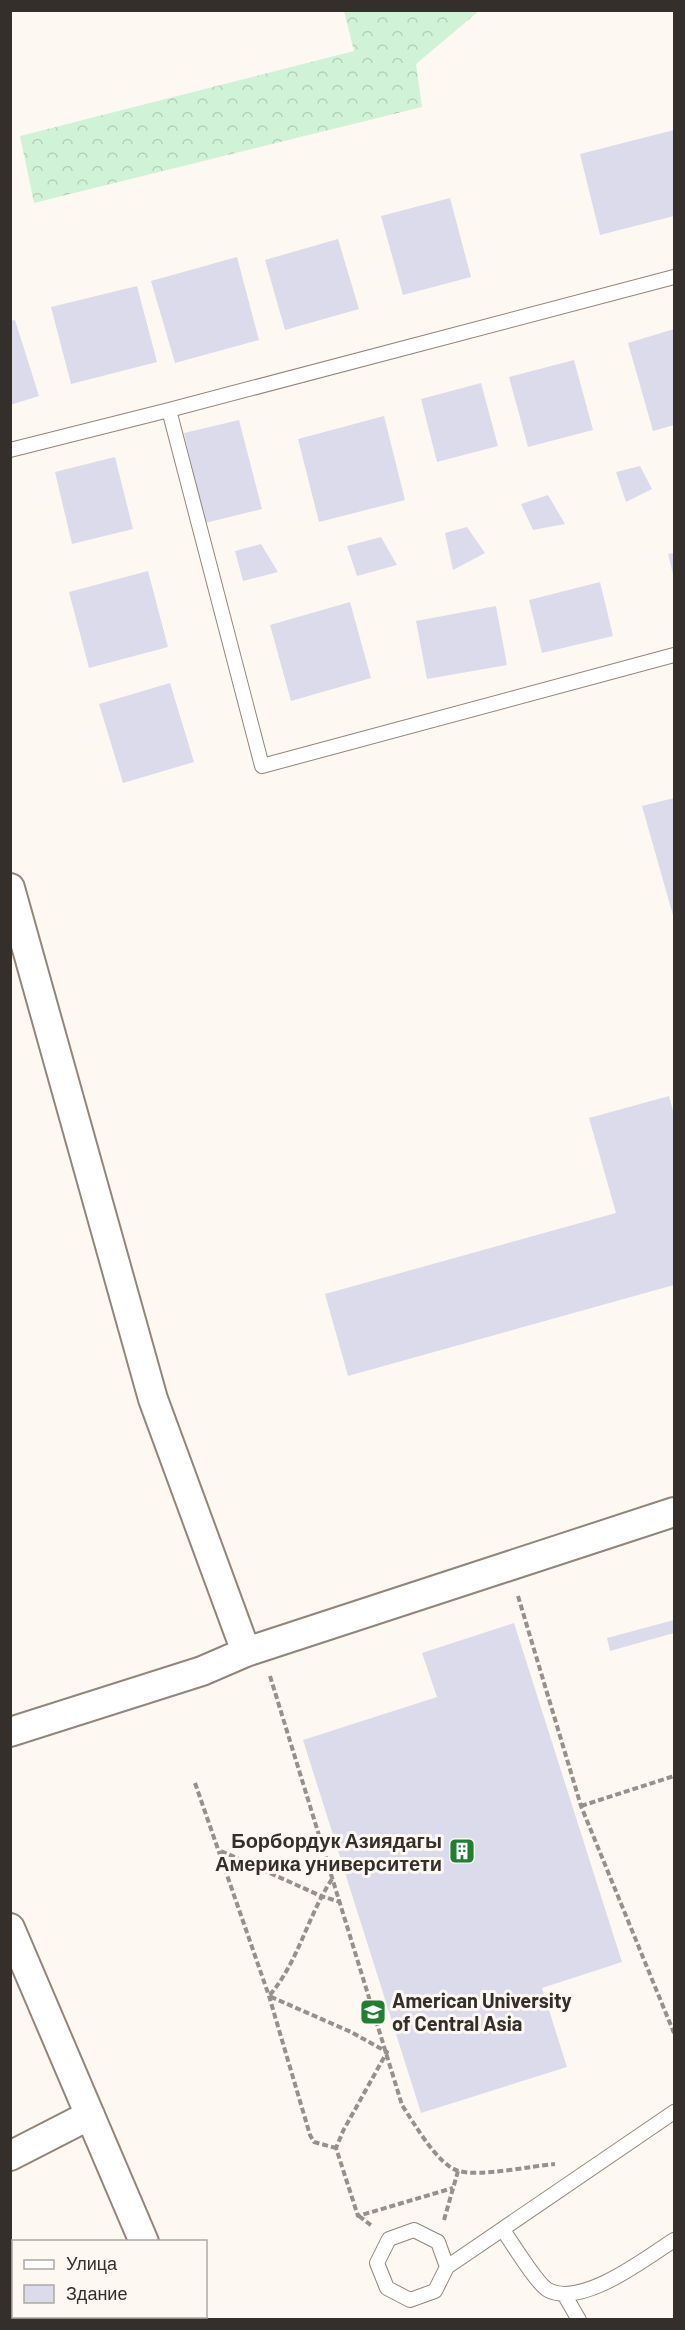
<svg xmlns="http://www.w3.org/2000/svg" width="685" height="2330" viewBox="0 0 685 2330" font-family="Barlow,sans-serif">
<defs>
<pattern id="forest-crowns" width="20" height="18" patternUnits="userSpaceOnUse" patternTransform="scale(1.5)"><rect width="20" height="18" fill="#d0f3d7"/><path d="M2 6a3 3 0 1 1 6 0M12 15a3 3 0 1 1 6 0" fill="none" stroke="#b3d1b9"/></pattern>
</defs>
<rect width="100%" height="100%" fill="#fef8f3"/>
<path fill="url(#forest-crowns)" d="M 344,11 L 479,11 L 416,64 L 422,107 L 34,203 L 20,136 L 354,51 Z"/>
<path fill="#dbdbec" d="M 674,130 L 674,216 L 600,235 L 580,154 Z
M 450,198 L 471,277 L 403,295 L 381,216 Z
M 338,239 L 359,309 L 285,330 L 265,260 Z
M 237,257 L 259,340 L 175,363 L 151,281 Z
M 137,286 L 157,362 L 71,384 L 51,307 Z
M 15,320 L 39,396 L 10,405 L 10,321 Z
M 674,329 L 674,425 L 653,431 L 628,343 Z
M 574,360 L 593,430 L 528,447 L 509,377 Z
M 481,383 L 498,446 L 437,462 L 421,399 Z
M 384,416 L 405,500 L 319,522 L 298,439 Z
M 239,420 L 262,509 L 205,523 L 184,433 Z
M 115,457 L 133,529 L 72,544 L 55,472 Z
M 640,466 L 652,489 L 626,502 L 616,472 Z
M 548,495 L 565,524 L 533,530 L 521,504 Z
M 467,527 L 485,553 L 453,570 L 445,533 Z
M 381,537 L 397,565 L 357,576 L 347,546 Z
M 261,544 L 278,572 L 243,581 L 235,551 Z
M 674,553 L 674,578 L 668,554 Z
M 148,571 L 168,647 L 89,668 L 69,592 Z
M 600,582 L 613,636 L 542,653 L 529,600 Z
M 350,602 L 371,678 L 291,701 L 270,625 Z
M 496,606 L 507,665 L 427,679 L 416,621 Z
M 170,683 L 194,762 L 123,783 L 99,704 Z
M 674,798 L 674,919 L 642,806 Z
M 669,1096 L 674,1114 L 674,1285 L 348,1376 L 325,1294 L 616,1213 L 589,1118 Z
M 674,1620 L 674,1633 L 610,1651 L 607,1638 Z
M 514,1623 L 622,1962 L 542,1988 L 567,2067 L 421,2113 L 303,1740 L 437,1697 L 422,1653 Z
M 58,2316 L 117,2316 L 110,2320 L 59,2320 Z"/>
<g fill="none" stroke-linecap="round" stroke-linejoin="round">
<defs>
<path id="lane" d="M 169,410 L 262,766 L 674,655
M 10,450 L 169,410 L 674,277
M 414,2230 L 438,2242 L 447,2267 L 435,2291 L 410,2300 L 387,2288 L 377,2263 L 389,2239 Z
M 503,2230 C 512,2243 537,2284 548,2290 C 582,2308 646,2258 674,2240
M 447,2267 L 674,2112
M 564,2294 L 579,2320"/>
<path id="street" d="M 10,888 L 153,1399 L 246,1652
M 10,1732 L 202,1671 L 246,1652 L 674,1512
M 10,1928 L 144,2242
M 10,2156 L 90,2115"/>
</defs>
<use href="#lane" stroke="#92867a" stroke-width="16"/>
<use href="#street" stroke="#92867a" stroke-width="32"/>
<path stroke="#97918c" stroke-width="4" stroke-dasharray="6 3" stroke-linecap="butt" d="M 518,1596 L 581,1806 L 674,2033
M 270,1676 L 402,2105 C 414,2123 438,2166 459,2171 C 480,2177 531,2166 555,2164
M 195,1783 L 269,1996 L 310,2135 L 314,2142 L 336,2148
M 581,1806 L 674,1776
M 221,1851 L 321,1896 L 340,1902
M 332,1879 C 307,1917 299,1961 269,1996 L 351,2032 L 387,2052 L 343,2131 L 336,2148 L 358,2216 L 453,2188
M 359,2216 L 372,2226
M 444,2220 L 458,2171"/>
<use href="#lane" stroke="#fff" stroke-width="14"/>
<use href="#street" stroke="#fff" stroke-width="28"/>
</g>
<defs>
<symbol id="building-square" viewBox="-11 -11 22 22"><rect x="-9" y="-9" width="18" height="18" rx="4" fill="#207f31" stroke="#fef8f3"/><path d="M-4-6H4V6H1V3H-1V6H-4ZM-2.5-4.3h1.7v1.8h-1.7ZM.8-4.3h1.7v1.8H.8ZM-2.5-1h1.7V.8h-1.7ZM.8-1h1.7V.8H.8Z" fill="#fff"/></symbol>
<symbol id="university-square" viewBox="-11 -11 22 22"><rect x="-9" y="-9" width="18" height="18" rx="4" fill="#207f31" stroke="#fef8f3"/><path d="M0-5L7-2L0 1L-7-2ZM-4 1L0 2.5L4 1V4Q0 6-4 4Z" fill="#fff"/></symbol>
</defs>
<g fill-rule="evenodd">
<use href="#building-square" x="447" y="1836" width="30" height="30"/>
<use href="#university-square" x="358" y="1997" width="30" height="30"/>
</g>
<g text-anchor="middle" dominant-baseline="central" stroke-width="6" stroke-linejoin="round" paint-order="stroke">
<g font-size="20" font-weight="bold" fill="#342f2a" stroke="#fef8f3" text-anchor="end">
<text x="442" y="1840">Борбордук Азиядагы<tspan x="442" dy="23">Америка университети</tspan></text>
<text x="392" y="2000" text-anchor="start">American University<tspan x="392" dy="23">of Central Asia</tspan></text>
</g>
</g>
<rect width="685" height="2330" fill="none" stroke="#342f2a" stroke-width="24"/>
<rect x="12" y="2240" width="195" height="78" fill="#fef8f3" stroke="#ada8a3" stroke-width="1.5"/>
<rect x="24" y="2260" width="30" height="9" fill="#ffffff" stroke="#ada8a3" stroke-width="1.5"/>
<text x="66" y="2270" font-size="18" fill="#342f2a">Улица</text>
<rect x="24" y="2285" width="30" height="18" fill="#dbdbec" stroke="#ada8a3" stroke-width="1.5"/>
<text x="66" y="2300" font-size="18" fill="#342f2a">Здание</text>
</svg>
